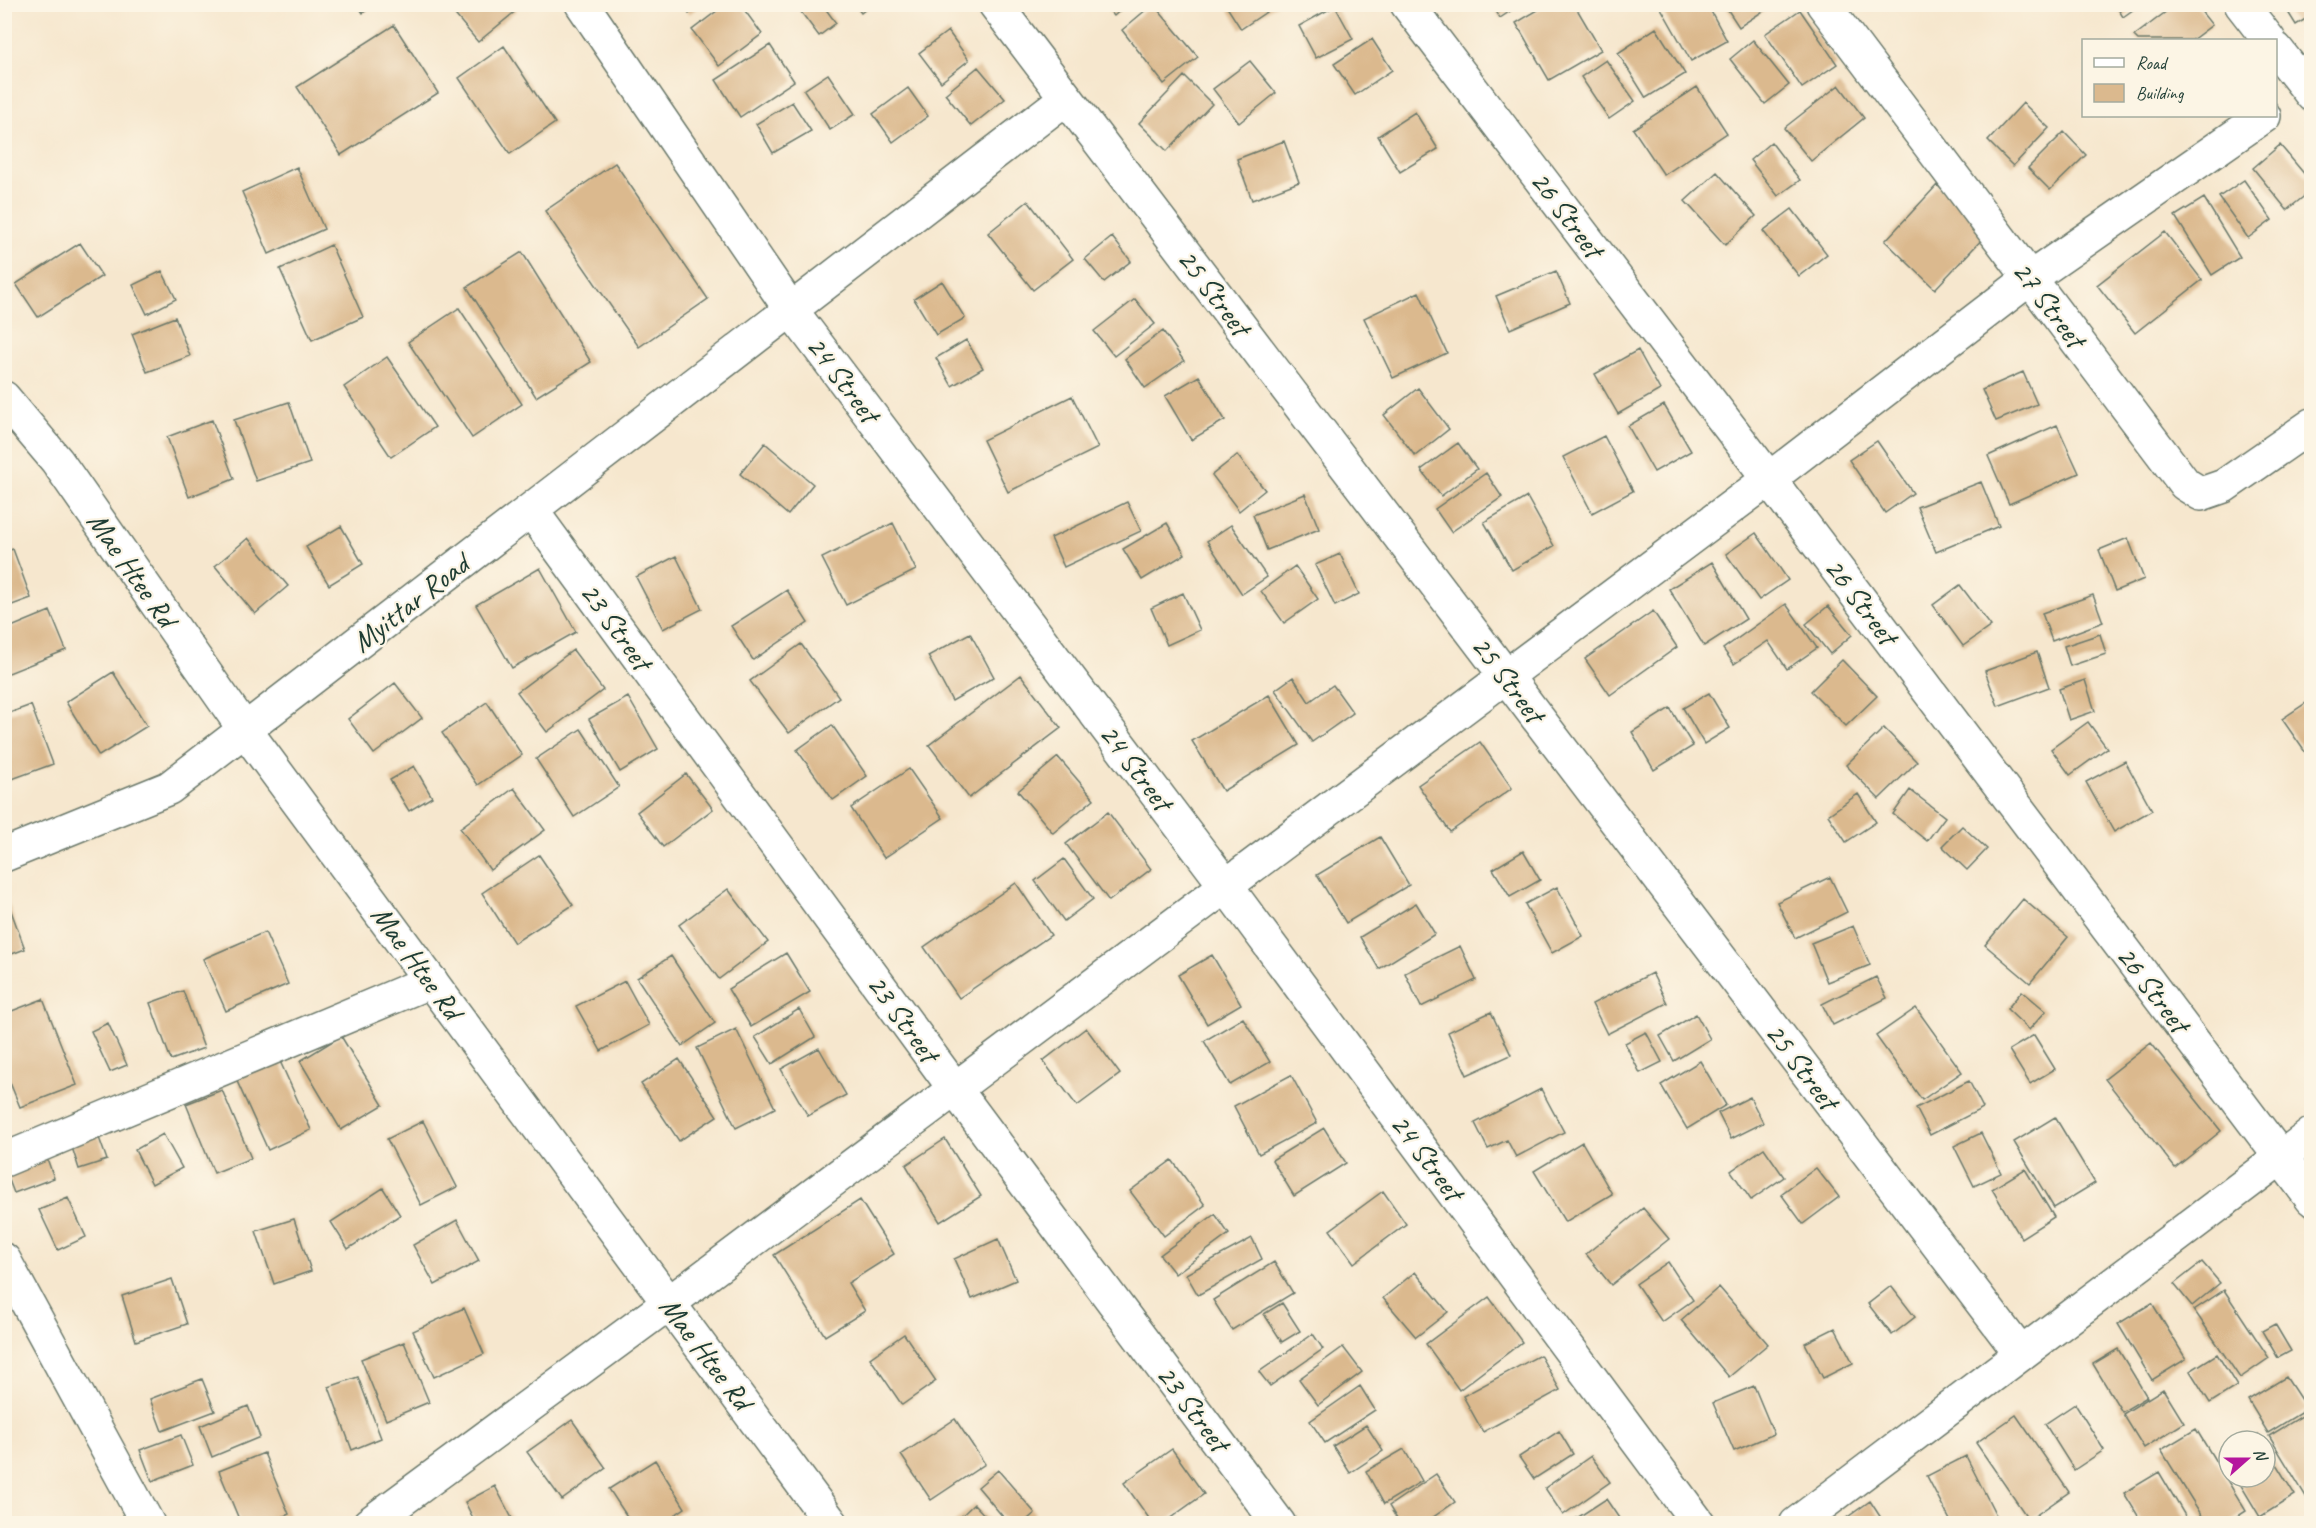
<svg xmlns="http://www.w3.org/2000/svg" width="2316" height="1528" viewBox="0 0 2316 1528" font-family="Caveat,sans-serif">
<rect width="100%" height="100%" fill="#fcf5e5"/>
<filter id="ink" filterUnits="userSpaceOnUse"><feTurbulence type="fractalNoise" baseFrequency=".0167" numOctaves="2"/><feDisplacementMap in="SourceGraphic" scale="12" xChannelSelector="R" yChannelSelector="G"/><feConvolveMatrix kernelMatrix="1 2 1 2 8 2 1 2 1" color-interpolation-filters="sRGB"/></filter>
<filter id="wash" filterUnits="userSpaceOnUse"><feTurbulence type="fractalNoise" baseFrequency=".008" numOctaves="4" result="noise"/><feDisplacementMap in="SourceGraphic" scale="24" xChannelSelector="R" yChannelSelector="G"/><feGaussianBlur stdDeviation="1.35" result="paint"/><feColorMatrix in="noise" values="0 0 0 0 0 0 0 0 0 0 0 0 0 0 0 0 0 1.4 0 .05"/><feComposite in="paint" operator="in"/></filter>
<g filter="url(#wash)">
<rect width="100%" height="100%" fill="#f6e7ce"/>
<g id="blocks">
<path fill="#dbb98e" d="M 357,4 L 375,4 L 363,13 Z
M 446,4 L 512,4 L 517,10 L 478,42 Z
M 682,4 L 702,4 L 689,14 Z
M 726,4 L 740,4 L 762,34 L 719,66 L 692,30 Z
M 795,4 L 822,4 L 836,23 L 819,36 Z
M 854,4 L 872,4 L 861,13 Z
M 1104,4 L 1127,4 L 1114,16 Z
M 1153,4 L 1198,57 L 1164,84 L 1122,30 Z
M 1225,4 L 1278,4 L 1241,29 Z
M 1492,4 L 1521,4 L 1500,18 Z
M 1548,4 L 1574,4 L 1601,50 L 1549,80 L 1516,23 Z
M 1667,4 L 1707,4 L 1727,41 L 1691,61 L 1661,8 Z
M 1724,4 L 1774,4 L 1739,27 Z
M 2115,4 L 2141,4 L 2123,17 Z
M 2283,4 L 2312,4 L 2312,15 L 2296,25 Z
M 2175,5 L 2196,5 L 2212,25 L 2192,40 L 2138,40 L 2134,36 Z
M 1335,6 L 1353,39 L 1316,58 L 1299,26 Z
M 1800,10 L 1837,64 L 1802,88 L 1765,34 Z
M 394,25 L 438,93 L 341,155 L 297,87 Z
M 1656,28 L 1685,74 L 1646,98 L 1618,53 Z
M 948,31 L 969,60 L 941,82 L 919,53 Z
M 1372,39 L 1392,70 L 1355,95 L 1334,64 Z
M 1753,40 L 1789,85 L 1765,104 L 1730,59 Z
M 770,45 L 794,81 L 740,117 L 716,80 Z
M 504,46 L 555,123 L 510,154 L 459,78 Z
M 1606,60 L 1635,101 L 1609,119 L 1581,77 Z
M 1250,61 L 1276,93 L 1239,123 L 1213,89 Z
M 978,67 L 1005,99 L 971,126 L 945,94 Z
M 828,74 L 855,114 L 830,130 L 804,90 Z
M 1184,76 L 1212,104 L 1167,151 L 1139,123 Z
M 1839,85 L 1864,118 L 1811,161 L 1784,128 Z
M 1697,87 L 1727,133 L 1664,175 L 1633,129 Z
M 908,88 L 928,116 L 893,142 L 873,114 Z
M 792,102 L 811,131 L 773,153 L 756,124 Z
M 2023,103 L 2049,128 L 2013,166 L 1988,141 Z
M 1415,112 L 1438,149 L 1400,172 L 1378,136 Z
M 2064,132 L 2086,155 L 2050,190 L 2028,168 Z
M 1284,141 L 1299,182 L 1252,200 L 1237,159 Z
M 1771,142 L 1800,180 L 1778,196 L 1750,160 Z
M 2280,145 L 2312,183 L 2312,190 L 2287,210 L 2253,168 Z
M 615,163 L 708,299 L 639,347 L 545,211 Z
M 297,167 L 324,229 L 269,254 L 242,192 Z
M 1717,172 L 1756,216 L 1725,245 L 1685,201 Z
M 2244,180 L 2272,220 L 2248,238 L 2219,197 Z
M 1937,185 L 1988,233 L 1935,289 L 1885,241 Z
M 2204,198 L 2240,257 L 2212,275 L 2175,216 Z
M 1028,201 L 1073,259 L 1033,290 L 988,233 Z
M 1792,209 L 1827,254 L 1799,276 L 1763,231 Z
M 2165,232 L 2202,280 L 2135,333 L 2097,285 Z
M 1112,237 L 1131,261 L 1104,282 L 1085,259 Z
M 80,243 L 102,276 L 38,317 L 16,284 Z
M 331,245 L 363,317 L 312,340 L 280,269 Z
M 522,252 L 591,362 L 536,397 L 467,287 Z
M 162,271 L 176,299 L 147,314 L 133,285 Z
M 1556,271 L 1570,303 L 1510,329 L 1496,296 Z
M 942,281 L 965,318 L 936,335 L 914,299 Z
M 1419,292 L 1447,353 L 1393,378 L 1364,318 Z
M 1135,299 L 1155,324 L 1114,356 L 1094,331 Z
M 459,308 L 522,404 L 472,438 L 408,342 Z
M 175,317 L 190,356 L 147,372 L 132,334 Z
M 1163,331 L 1184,361 L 1145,388 L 1125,359 Z
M 966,340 L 983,368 L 952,386 L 936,358 Z
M 1638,350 L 1660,390 L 1618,414 L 1595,374 Z
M 387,357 L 435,427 L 391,457 L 344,387 Z
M 2023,372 L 2037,404 L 1996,421 L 1982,390 Z
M 1199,376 L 1225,420 L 1191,440 L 1165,396 Z
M 1418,388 L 1449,429 L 1415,456 L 1384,415 Z
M 1072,396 L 1098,448 L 1008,492 L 983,440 Z
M 289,402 L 310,463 L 256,481 L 234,420 Z
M 1664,405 L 1691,451 L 1654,472 L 1628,426 Z
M 212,420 L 234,479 L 189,497 L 167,437 Z
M 2057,425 L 2079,473 L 2009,504 L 1988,456 Z
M 1604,436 L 1633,491 L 1592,513 L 1563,457 Z
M 1877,441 L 1913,493 L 1885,513 L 1849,460 Z
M 765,443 L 813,484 L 788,515 L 740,474 Z
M 1458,443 L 1477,469 L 1441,496 L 1421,470 Z
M 1237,455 L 1265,490 L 1239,511 L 1212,475 Z
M 1486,473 L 1502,497 L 1451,532 L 1435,509 Z
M 1981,482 L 1999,526 L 1936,552 L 1917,507 Z
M 1305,494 L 1319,529 L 1267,550 L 1253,515 Z
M 1527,497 L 1554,546 L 1512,570 L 1484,522 Z
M 1127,502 L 1141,531 L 1064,567 L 1051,538 Z
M 893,523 L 916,570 L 846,605 L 822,558 Z
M 1167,523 L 1185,554 L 1142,580 L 1123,549 Z
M 1231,525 L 1267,577 L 1242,594 L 1207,541 Z
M 341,526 L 363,564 L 329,585 L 306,547 Z
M 1756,533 L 1788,580 L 1759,600 L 1726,554 Z
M 248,538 L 288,586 L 255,614 L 215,566 Z
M 2128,538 L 2144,579 L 2115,591 L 2099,550 Z
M 13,549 L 31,598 L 4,608 L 4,552 Z
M 1340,554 L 1359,594 L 1335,606 L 1315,565 Z
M 676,556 L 702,609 L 663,629 L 636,577 Z
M 1712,562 L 1746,619 L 1704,646 L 1669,589 Z
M 1295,566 L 1318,599 L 1284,623 L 1261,591 Z
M 540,568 L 576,632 L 512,668 L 476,605 Z
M 1960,585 L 1991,626 L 1963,646 L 1933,605 Z
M 787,590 L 808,623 L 753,660 L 731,626 Z
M 1183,593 L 1200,630 L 1167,645 L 1151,608 Z
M 2093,595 L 2103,622 L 2052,641 L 2042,613 Z
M 1786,604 L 1817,648 L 1787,669 L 1768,641 L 1734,664 L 1723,649 Z
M 1828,606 L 1852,635 L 1830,654 L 1806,624 Z
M 50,611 L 66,650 L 4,675 L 4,630 Z
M 1653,611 L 1677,647 L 1610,695 L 1585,659 Z
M 970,633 L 994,677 L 952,701 L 928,656 Z
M 2100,634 L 2106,654 L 2070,666 L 2064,646 Z
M 801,644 L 839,697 L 789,733 L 750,681 Z
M 573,650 L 603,690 L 547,732 L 517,692 Z
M 2037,652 L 2049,687 L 1998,706 L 1985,671 Z
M 1842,660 L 1877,696 L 1846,726 L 1811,691 Z
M 113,672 L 147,726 L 99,756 L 66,702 Z
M 1021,675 L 1061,728 L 969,798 L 929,745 Z
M 1293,677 L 1309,702 L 1333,685 L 1353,713 L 1312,742 L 1275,690 Z
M 2085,680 L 2095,711 L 2069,720 L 2059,689 Z
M 395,683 L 422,718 L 374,754 L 348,719 Z
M 1709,693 L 1730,728 L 1704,744 L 1683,708 Z
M 1269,695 L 1299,745 L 1223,791 L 1192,741 Z
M 628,697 L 658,749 L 620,772 L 589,719 Z
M 2312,699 L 2312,762 L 2282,719 Z
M 487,702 L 522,755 L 478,785 L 442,733 Z
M 31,705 L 53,764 L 4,782 L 4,715 Z
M 1670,708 L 1693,746 L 1654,770 L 1632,732 Z
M 2088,722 L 2107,748 L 2070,775 L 2051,749 Z
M 832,725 L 867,776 L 833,800 L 797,750 Z
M 1884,728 L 1917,762 L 1879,799 L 1846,765 Z
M 581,729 L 619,787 L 574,817 L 536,759 Z
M 1480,742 L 1512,788 L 1450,832 L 1418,785 Z
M 1058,757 L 1094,799 L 1053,833 L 1018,791 Z
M 2125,761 L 2152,810 L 2114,832 L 2086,782 Z
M 414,766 L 432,797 L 409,811 L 390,780 Z
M 909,769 L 943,818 L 884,858 L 851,808 Z
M 686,774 L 713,809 L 663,847 L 637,812 Z
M 514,788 L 545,830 L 490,870 L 460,828 Z
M 1910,790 L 1945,817 L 1927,841 L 1893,814 Z
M 1858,794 L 1876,822 L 1846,842 L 1828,815 Z
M 1108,812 L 1151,869 L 1109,901 L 1066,844 Z
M 1962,826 L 1987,849 L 1967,870 L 1942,846 Z
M 1380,837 L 1409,885 L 1346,923 L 1317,875 Z
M 1523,851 L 1540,880 L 1510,897 L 1493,869 Z
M 539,855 L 573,905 L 514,943 L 482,893 Z
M 1064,859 L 1093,899 L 1064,921 L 1035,881 Z
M 1830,877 L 1847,912 L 1795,938 L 1777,902 Z
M 1016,883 L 1051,935 L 959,998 L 924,947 Z
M 1557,887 L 1583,936 L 1552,953 L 1525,904 Z
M 728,889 L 768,942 L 719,979 L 679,925 Z
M 2023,899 L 2068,937 L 2030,983 L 1985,945 Z
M 7,900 L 25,949 L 4,957 L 4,901 Z
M 1416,903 L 1435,934 L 1379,969 L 1360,937 Z
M 1853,926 L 1870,965 L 1827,982 L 1811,943 Z
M 265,932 L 288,984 L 226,1011 L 203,959 Z
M 1460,946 L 1476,980 L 1421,1007 L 1405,973 Z
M 786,953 L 810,992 L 751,1027 L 728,989 Z
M 1212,955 L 1241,1004 L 1207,1024 L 1178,975 Z
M 671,956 L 715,1023 L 682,1046 L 637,978 Z
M 1652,973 L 1667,1003 L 1607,1034 L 1592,1004 Z
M 1876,977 L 1887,998 L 1833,1025 L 1822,1004 Z
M 625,981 L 649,1025 L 601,1051 L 576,1006 Z
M 183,991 L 204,1048 L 171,1060 L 150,1003 Z
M 2022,991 L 2046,1011 L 2029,1030 L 2007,1009 Z
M 43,999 L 77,1085 L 20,1107 L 4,1068 L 4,1014 Z
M 1916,1008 L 1962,1072 L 1922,1100 L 1876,1036 Z
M 799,1009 L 815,1037 L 772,1064 L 755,1037 Z
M 1491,1012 L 1511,1055 L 1467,1075 L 1448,1032 Z
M 1696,1014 L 1710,1039 L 1674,1061 L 1660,1036 Z
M 1243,1018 L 1270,1062 L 1230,1085 L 1204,1041 Z
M 108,1023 L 127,1065 L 110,1072 L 91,1031 Z
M 1086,1028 L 1120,1074 L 1077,1106 L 1043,1061 Z
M 736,1029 L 775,1108 L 736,1128 L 697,1048 Z
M 1646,1032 L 1662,1062 L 1640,1073 L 1625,1043 Z
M 2034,1035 L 2055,1069 L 2030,1084 L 2009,1050 Z
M 341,1036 L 383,1105 L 341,1130 L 300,1061 Z
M 2151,1043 L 2221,1131 L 2175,1168 L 2105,1079 Z
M 819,1048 L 846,1095 L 808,1116 L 781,1069 Z
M 279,1059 L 311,1130 L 268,1150 L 236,1079 Z
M 679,1059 L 717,1116 L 679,1141 L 641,1084 Z
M 1700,1061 L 1726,1105 L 1687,1129 L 1661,1085 Z
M 1291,1075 L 1317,1123 L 1259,1154 L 1234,1106 Z
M 1969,1081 L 1983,1108 L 1930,1135 L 1916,1108 Z
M 1541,1089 L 1564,1132 L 1516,1157 L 1507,1140 L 1488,1149 L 1475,1123 Z
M 222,1090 L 251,1158 L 214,1173 L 186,1104 Z
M 1750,1097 L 1763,1123 L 1731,1139 L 1718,1113 Z
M 2055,1117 L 2095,1183 L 2054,1208 L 2014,1142 Z
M 423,1121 L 457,1187 L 421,1205 L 387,1139 Z
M 1324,1128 L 1346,1163 L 1294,1196 L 1272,1160 Z
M 97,1132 L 107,1160 L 79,1169 L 70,1141 Z
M 1981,1133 L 2001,1173 L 1974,1186 L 1954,1146 Z
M 163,1134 L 182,1168 L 152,1184 L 135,1150 Z
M 945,1139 L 981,1196 L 940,1222 L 906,1165 Z
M 1582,1142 L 1612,1194 L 1565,1222 L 1534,1171 Z
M 1764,1148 L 1784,1177 L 1751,1200 L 1731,1171 Z
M 44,1150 L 54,1178 L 14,1193 L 4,1167 Z
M 1172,1160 L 1205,1205 L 1164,1236 L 1130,1191 Z
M 1816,1168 L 1839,1197 L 1803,1224 L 1781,1194 Z
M 2025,1169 L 2054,1217 L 2021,1238 L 1992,1189 Z
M 383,1188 L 400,1215 L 348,1249 L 331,1222 Z
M 1383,1191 L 1406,1224 L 1354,1263 L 1330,1230 Z
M 68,1198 L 86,1237 L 58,1250 L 39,1210 Z
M 860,1200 L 894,1254 L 848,1283 L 865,1311 L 825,1336 L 774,1255 Z
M 1643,1208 L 1669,1239 L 1611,1285 L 1586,1254 Z
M 1215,1214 L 1229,1234 L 1175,1274 L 1160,1255 Z
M 294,1219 L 311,1271 L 274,1284 L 256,1231 Z
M 457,1220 L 479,1261 L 435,1285 L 413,1245 Z
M 1252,1238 L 1262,1259 L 1198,1295 L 1186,1274 Z
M 998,1239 L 1016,1280 L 972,1299 L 954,1259 Z
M 1274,1262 L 1293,1293 L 1232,1330 L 1213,1300 Z
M 1668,1262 L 1693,1300 L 1662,1322 L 1636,1284 Z
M 2202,1262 L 2220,1283 L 2192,1306 L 2174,1284 Z
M 1415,1272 L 1448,1312 L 1416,1337 L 1383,1298 Z
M 172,1279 L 187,1324 L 136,1341 L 122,1296 Z
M 1891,1286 L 1915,1317 L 1892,1335 L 1868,1304 Z
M 1719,1287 L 1768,1344 L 1729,1377 L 1681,1320 Z
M 2224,1290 L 2269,1358 L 2240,1378 L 2194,1310 Z
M 1489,1297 L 1522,1342 L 1459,1390 L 1426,1344 Z
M 1282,1303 L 1300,1331 L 1282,1342 L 1264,1314 Z
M 2152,1303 L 2186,1359 L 2152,1380 L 2118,1324 Z
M 464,1308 L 484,1354 L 434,1377 L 413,1331 Z
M 2275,1324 L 2291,1351 L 2278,1358 L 2262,1331 Z
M 1835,1328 L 1853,1363 L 1823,1378 L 1805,1343 Z
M 904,1334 L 936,1381 L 902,1405 L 870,1358 Z
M 1313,1334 L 1323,1349 L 1270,1386 L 1259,1372 Z
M 404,1342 L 429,1402 L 386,1420 L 361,1359 Z
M 1343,1347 L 1362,1372 L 1318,1405 L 1299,1379 Z
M 2118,1349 L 2147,1397 L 2122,1412 L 2093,1364 Z
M 2217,1354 L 2237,1386 L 2210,1403 L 2190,1371 Z
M 1540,1355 L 1560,1390 L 1483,1432 L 1463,1396 Z
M 358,1377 L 381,1438 L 352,1450 L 329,1387 Z
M 2286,1377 L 2307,1409 L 2268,1433 L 2248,1400 Z
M 202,1379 L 215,1411 L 162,1431 L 150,1399 Z
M 1360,1386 L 1375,1410 L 1325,1443 L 1310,1421 Z
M 1754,1386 L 1774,1434 L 1734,1451 L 1713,1403 Z
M 2163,1389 L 2184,1423 L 2144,1448 L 2123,1414 Z
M 2075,1404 L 2104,1450 L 2074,1470 L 2045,1424 Z
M 248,1406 L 260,1437 L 212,1457 L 200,1426 Z
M 2312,1410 L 2312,1497 L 2308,1500 L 2269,1436 Z
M 2016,1415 L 2069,1492 L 2029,1520 L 1976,1443 Z
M 955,1419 L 985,1464 L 931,1500 L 901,1455 Z
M 572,1420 L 606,1468 L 562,1500 L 527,1452 Z
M 1366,1425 L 1383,1451 L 1350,1473 L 1333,1446 Z
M 2196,1429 L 2246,1511 L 2226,1524 L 2207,1524 L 2161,1450 Z
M 1559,1431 L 1573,1454 L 1534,1479 L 1519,1457 Z
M 181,1435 L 193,1465 L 152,1481 L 140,1450 Z
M 2258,1435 L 2262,1441 L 2247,1441 Z
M 2265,1446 L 2295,1495 L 2260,1517 L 2236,1477 L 2265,1477 Z
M 1172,1449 L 1204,1494 L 1162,1524 L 1153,1524 L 1124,1483 Z
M 1404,1449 L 1422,1481 L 1384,1504 L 1366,1471 Z
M 2229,1452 L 2229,1466 L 2223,1456 Z
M 264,1453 L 289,1514 L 265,1524 L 241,1524 L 219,1471 Z
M 1591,1456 L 1610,1482 L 1563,1515 L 1545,1488 Z
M 1966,1456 L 1999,1521 L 1994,1524 L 1952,1524 L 1927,1476 Z
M 655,1460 L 685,1508 L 661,1524 L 632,1524 L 609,1489 Z
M 998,1470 L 1035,1513 L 1022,1524 L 1009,1524 L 978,1487 Z
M 2159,1472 L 2190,1524 L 2143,1524 L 2124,1493 Z
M 1436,1474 L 1455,1502 L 1423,1524 L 1400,1524 L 1389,1506 Z
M 495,1486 L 515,1524 L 476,1524 L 465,1502 Z
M 1606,1499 L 1623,1524 L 1577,1524 L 1574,1520 Z
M 1870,1501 L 1885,1524 L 1838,1524 Z
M 974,1504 L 993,1524 L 953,1524 Z
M 2078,1517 L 2082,1524 L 2069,1524 Z"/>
</g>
</g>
<g filter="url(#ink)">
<use href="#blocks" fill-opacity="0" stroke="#6a786a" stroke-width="1.5"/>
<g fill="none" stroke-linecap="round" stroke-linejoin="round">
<defs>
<path id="street" d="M 582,4 L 791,310 L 1226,886 L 1699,1524
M 995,4 L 2021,1354
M 1407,4 L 1769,479 L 2312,1199
M 1823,4 L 2185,484 L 2201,494 L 2224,486 L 2312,425
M 2241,4 L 2269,40
M 2276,49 L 2312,95
M 531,510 L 955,1089 L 1279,1524
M 4,855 L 169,788 L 1066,98
M 4,1160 L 431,981
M 4,1260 L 148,1524
M 369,1524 L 669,1303 L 1769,479 L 2029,279 L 2264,116
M 1796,1524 L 2312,1134"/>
<path id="secondary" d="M 4,398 L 57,461 L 245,730 L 832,1524"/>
</defs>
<use href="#street" stroke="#6a786a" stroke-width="36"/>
<use href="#secondary" stroke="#6a786a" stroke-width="36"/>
<use href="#street" stroke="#fff" stroke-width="33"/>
<use href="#secondary" stroke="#fff" stroke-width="33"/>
</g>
</g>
<g text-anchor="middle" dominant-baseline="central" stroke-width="4.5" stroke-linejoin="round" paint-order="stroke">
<g font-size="30" fill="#1f3d34" stroke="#fcf5e5">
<text transform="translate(1567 214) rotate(53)">26 Street</text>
<text transform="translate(1214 292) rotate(53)">25 Street</text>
<text transform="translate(2049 304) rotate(53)">27 Street</text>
<text transform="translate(843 379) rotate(53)">24 Street</text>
<text transform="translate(132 569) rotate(55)">Mae Htee Rd</text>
<text transform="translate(1861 601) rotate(53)">26 Street</text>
<text transform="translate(410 603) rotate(-38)">Myittar Road</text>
<text transform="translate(616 626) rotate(54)">23 Street</text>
<text transform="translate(1508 679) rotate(53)">25 Street</text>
<text transform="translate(1136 767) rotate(53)">24 Street</text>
<text transform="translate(417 962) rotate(54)">Mae Htee Rd</text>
<text transform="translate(2153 989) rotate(53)">26 Street</text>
<text transform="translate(903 1018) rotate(54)">23 Street</text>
<text transform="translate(1802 1066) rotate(53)">25 Street</text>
<text transform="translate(1427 1157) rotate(53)">24 Street</text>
<text transform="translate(706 1353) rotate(53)">Mae Htee Rd</text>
<text transform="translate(1193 1408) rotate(53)">23 Street</text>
</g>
</g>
<rect width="2316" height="1528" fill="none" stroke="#fcf5e5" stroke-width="24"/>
<rect x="2082" y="39" width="195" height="78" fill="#fcf5e5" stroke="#a4ab9e" stroke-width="1.5"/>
<rect x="2094" y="58" width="30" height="9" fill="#ffffff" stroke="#a4ab9e" stroke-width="1.5"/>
<text x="2136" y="69" font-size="18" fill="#1f3d34">Road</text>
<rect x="2094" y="84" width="30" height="18" fill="#dbb98e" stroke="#a4ab9e" stroke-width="1.5"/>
<text x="2136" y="99" font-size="18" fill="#1f3d34">Building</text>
<g transform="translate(2247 1459) rotate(69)"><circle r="28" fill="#fcf5e5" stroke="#a4ab9e" stroke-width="1.5"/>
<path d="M0-4.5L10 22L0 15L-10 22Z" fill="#b5179e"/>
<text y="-9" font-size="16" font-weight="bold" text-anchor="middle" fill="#1f3d34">N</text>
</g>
</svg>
